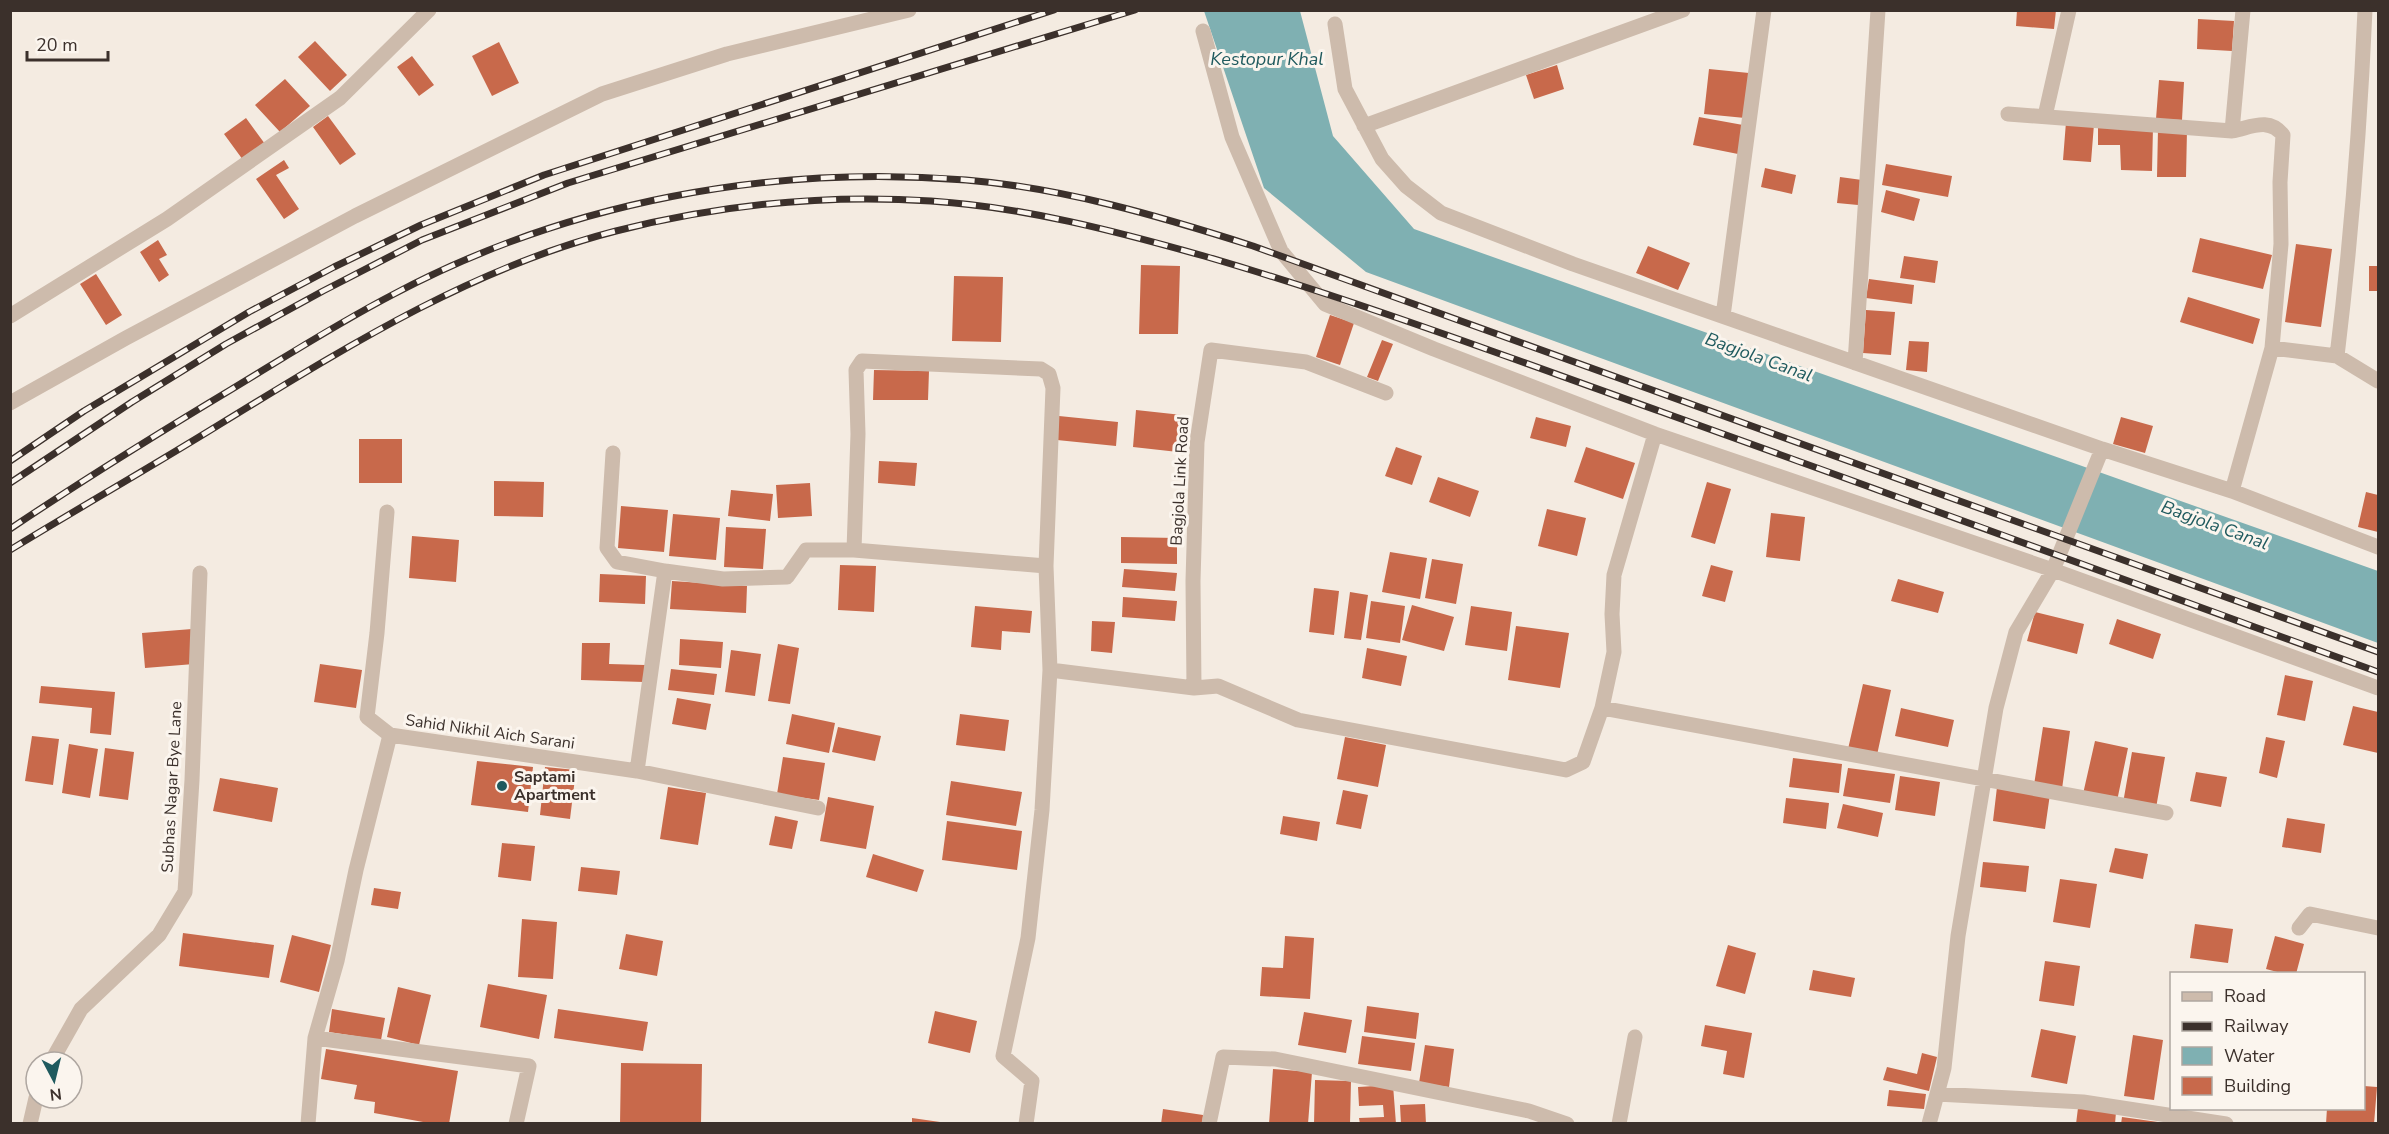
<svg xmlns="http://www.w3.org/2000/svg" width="2389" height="1134" viewBox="0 0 2389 1134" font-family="'Nunito Sans',sans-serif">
<rect width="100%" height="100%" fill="#f4ebe1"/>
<path fill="#7fb0b2" d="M 1204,11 L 1300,11 L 1333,136 L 1414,229 L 2378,571 L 2378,643 L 1366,272 L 1264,188 Z"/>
<path fill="#c8694b" d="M 2017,10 L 2056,10 L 2054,29 L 2016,26 Z
M 2198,19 L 2234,21 L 2232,51 L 2197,49 Z
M 315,41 L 347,75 L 330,91 L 298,57 Z
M 499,42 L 519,83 L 492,96 L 472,56 Z
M 412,56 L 434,85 L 419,96 L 397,67 Z
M 1557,65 L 1564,89 L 1534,99 L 1526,75 Z
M 1709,69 L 1749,73 L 1745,118 L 1704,114 Z
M 285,79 L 310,106 L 280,132 L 255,105 Z
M 2159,80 L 2184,82 L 2182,120 L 2156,119 Z
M 328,116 L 356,154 L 340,165 L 313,127 Z
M 1699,117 L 1743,125 L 1738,154 L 1693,145 Z
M 246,118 L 265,144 L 243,160 L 224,134 Z
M 2066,122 L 2094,124 L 2091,162 L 2063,160 Z
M 2153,127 L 2152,171 L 2121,170 L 2120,145 L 2098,145 L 2098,128 Z
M 2158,129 L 2187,130 L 2186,177 L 2157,177 Z
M 284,160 L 289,168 L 276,175 L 299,209 L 284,219 L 256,179 Z
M 1886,164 L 1952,176 L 1948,197 L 1882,185 Z
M 1765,168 L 1796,175 L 1792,194 L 1761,187 Z
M 1840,177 L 1862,180 L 1858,205 L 1837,203 Z
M 1886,190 L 1920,199 L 1914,221 L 1881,212 Z
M 2200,238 L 2272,255 L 2263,289 L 2192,272 Z
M 158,240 L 167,255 L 159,259 L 169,275 L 159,282 L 140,252 Z
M 2296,244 L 2332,249 L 2321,327 L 2285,322 Z
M 1648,246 L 1690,263 L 1678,290 L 1636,273 Z
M 1904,256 L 1938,261 L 1935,283 L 1900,278 Z
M 1141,265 L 1180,266 L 1178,334 L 1139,334 Z
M 2369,266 L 2378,266 L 2378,291 L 2369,291 Z
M 96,274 L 122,315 L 106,325 L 80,284 Z
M 954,276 L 1003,277 L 1001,342 L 952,341 Z
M 1869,279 L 1914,285 L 1912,304 L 1866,298 Z
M 2188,297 L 2260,319 L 2253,344 L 2180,322 Z
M 1866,310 L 1895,312 L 1891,355 L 1863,353 Z
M 1330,315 L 1354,323 L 1340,365 L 1316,357 Z
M 1382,340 L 1393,344 L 1378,381 L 1367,377 Z
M 1909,341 L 1929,342 L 1927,372 L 1906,370 Z
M 874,370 L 929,371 L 928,400 L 873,400 Z
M 1136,410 L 1182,415 L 1178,452 L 1133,447 Z
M 1059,416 L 1118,422 L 1116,446 L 1057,440 Z
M 1536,417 L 1571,426 L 1566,447 L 1530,438 Z
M 2121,417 L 2153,426 L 2145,453 L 2113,444 Z
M 359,439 L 402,439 L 402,483 L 359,483 Z
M 1396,447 L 1422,456 L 1412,485 L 1385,476 Z
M 1586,447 L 1635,463 L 1623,499 L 1574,482 Z
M 879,461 L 917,463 L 915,486 L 878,483 Z
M 1438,477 L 1479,491 L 1470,517 L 1429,502 Z
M 494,481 L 544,482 L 543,517 L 494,516 Z
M 1707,482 L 1731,489 L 1715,544 L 1691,537 Z
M 810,483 L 812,516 L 778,518 L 776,485 Z
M 731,490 L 773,494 L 770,521 L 728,516 Z
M 2366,492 L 2378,495 L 2378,532 L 2358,527 Z
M 621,506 L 668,510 L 664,552 L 618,548 Z
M 1547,509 L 1586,518 L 1577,556 L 1538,546 Z
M 1771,513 L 1805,517 L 1800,561 L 1766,557 Z
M 673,514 L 720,518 L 716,560 L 669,556 Z
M 726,527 L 766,529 L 763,569 L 724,567 Z
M 412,536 L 459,540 L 456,582 L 409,578 Z
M 1121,537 L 1177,538 L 1177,564 L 1121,563 Z
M 1390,552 L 1427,558 L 1420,599 L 1382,592 Z
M 1432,559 L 1463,564 L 1456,604 L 1425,598 Z
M 840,565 L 876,566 L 874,612 L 838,610 Z
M 1711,565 L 1733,571 L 1725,602 L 1702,596 Z
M 1124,569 L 1177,573 L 1175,591 L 1122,587 Z
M 600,574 L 646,576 L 645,604 L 599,602 Z
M 1898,579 L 1944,592 L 1938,613 L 1891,601 Z
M 672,581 L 747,586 L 746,613 L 670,609 Z
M 1314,588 L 1339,591 L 1334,635 L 1309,632 Z
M 1350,592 L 1368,595 L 1361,640 L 1344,638 Z
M 1123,597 L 1177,601 L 1175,621 L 1122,617 Z
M 1371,601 L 1405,606 L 1400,643 L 1366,638 Z
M 1412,605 L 1454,617 L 1444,651 L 1402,640 Z
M 975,606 L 1032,611 L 1030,633 L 1002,631 L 1001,650 L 971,647 Z
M 1471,606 L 1512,612 L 1507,651 L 1465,645 Z
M 2035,612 L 2084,624 L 2077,654 L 2027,641 Z
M 2117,619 L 2161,634 L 2153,659 L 2109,644 Z
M 1092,621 L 1115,622 L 1112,653 L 1091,651 Z
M 1516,626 L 1569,633 L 1560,688 L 1508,680 Z
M 192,629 L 194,664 L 145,668 L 142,633 Z
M 680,639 L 723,642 L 721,668 L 679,665 Z
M 582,643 L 610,643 L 609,664 L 645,665 L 644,682 L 581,680 Z
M 778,644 L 799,648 L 790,704 L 768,701 Z
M 1367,648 L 1407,656 L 1401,686 L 1362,678 Z
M 731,650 L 761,654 L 755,696 L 725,692 Z
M 320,664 L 362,670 L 356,708 L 314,702 Z
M 671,669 L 717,674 L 714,695 L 668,690 Z
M 2285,675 L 2313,681 L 2305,721 L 2277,715 Z
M 1863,684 L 1891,690 L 1877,755 L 1848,749 Z
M 41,686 L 115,692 L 111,735 L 90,733 L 92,708 L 39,703 Z
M 677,698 L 711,704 L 706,730 L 672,724 Z
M 2353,706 L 2378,712 L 2378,753 L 2343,745 Z
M 1901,708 L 1954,720 L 1948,747 L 1895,736 Z
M 792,714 L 835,723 L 829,753 L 786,744 Z
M 960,714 L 1009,720 L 1005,751 L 956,745 Z
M 838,727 L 881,736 L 875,761 L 832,752 Z
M 2043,727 L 2070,731 L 2062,789 L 2034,785 Z
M 32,736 L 59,739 L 53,785 L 25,781 Z
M 1345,737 L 1386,745 L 1378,787 L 1337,779 Z
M 2266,737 L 2285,741 L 2277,778 L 2259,773 Z
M 2095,741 L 2128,748 L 2117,801 L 2083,794 Z
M 69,744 L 98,749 L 90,798 L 62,793 Z
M 105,748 L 134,752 L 128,800 L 99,796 Z
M 2132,752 L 2165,757 L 2156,808 L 2123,803 Z
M 783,757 L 825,763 L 819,800 L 777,794 Z
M 1793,758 L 1842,764 L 1839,793 L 1789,787 Z
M 477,761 L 533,767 L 528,812 L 471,805 Z
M 545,767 L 576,770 L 570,819 L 540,815 Z
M 1848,768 L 1895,774 L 1890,803 L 1843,796 Z
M 2196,772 L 2227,777 L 2221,807 L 2190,801 Z
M 1900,776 L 1940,782 L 1935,816 L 1895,810 Z
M 220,778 L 278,788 L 272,822 L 213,811 Z
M 951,781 L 1022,792 L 1016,826 L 946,815 Z
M 668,787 L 706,793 L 698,845 L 660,839 Z
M 1997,787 L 2050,794 L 2045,829 L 1993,821 Z
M 1343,790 L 1368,795 L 1361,829 L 1336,824 Z
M 828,797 L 874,806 L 866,849 L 820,841 Z
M 1786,798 L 1829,803 L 1826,829 L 1783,823 Z
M 1843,804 L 1883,813 L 1878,837 L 1837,828 Z
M 775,816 L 798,821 L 792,849 L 769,845 Z
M 1283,816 L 1320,822 L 1317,841 L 1280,834 Z
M 2287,818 L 2325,824 L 2321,853 L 2282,847 Z
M 947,821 L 1022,831 L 1017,870 L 942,860 Z
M 502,843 L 535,846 L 531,881 L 498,877 Z
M 2115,848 L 2148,854 L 2143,879 L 2109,872 Z
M 873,854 L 924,870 L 917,892 L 866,877 Z
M 1983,862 L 2029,866 L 2026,892 L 1980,887 Z
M 581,867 L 620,871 L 617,895 L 578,891 Z
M 2060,879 L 2097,884 L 2090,928 L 2053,922 Z
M 374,888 L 401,892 L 398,909 L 371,905 Z
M 522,919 L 557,922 L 553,979 L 518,977 Z
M 2195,924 L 2233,929 L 2228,963 L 2190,958 Z
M 183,933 L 274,945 L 269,978 L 179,966 Z
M 626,934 L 663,941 L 657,976 L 619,969 Z
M 292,935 L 331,945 L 319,992 L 280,982 Z
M 1285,936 L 1314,938 L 1310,999 L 1260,996 L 1262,967 L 1283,968 Z
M 2275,936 L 2304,944 L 2296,974 L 2285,974 L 2266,969 Z
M 1728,945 L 1756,953 L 1745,994 L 1716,986 Z
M 2045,961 L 2080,966 L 2074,1006 L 2039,1001 Z
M 1813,970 L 1855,978 L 1851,997 L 1809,990 Z
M 488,984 L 547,995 L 539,1039 L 480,1027 Z
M 398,987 L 431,995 L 419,1045 L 387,1037 Z
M 1367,1006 L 1419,1013 L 1416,1039 L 1364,1032 Z
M 332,1009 L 385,1018 L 381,1040 L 329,1032 Z
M 558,1009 L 648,1022 L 643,1051 L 554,1038 Z
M 935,1011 L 977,1021 L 970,1053 L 928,1043 Z
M 1304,1012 L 1352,1020 L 1346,1053 L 1298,1045 Z
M 1705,1025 L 1752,1033 L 1744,1078 L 1723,1074 L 1727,1051 L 1701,1046 Z
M 2041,1029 L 2076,1036 L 2067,1084 L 2031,1077 Z
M 2133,1035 L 2163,1040 L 2154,1100 L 2124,1096 Z
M 1362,1036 L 1415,1043 L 1411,1071 L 1358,1064 Z
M 1425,1045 L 1454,1049 L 1449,1087 L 1419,1083 Z
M 326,1049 L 458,1071 L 449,1124 L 434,1124 L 374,1113 L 375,1102 L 354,1099 L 357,1085 L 321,1079 Z
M 1922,1053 L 1937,1057 L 1929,1091 L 1883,1080 L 1887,1067 L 1917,1074 Z
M 621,1063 L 702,1064 L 701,1124 L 620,1124 Z
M 1273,1069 L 1312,1072 L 1308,1124 L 1269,1124 Z
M 1315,1080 L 1351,1081 L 1350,1124 L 1314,1124 Z
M 1393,1085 L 1396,1124 L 1360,1124 L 1359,1118 L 1384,1117 L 1383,1105 L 1359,1106 L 1358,1087 Z
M 2364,1086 L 2377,1087 L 2374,1124 L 2326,1124 L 2327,1108 L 2364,1108 Z
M 1889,1090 L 1926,1094 L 1924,1109 L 1887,1106 Z
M 1425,1104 L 1426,1124 L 1401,1124 L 1400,1105 Z
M 2078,1108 L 2116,1112 L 2115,1124 L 2076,1124 Z
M 1163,1109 L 1203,1115 L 1202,1124 L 1161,1124 Z
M 2122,1117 L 2158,1122 L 2158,1124 L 2121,1124 Z
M 912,1118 L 940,1122 L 940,1124 L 912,1124 Z"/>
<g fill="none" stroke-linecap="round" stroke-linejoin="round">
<path stroke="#cdbbac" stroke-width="15" d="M 1335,24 L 1345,89 L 1382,159 L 1406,186 L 1441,213 L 1573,264 L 2102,449 L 2232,491 L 2378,547
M 1203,31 L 1232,137 L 1281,251 L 1325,304 L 1434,349 L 1655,434 L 2053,570 L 2378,688
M 2008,114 L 2232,131 C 2252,127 2269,117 2283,135 L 2280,182 L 2281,244 L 2272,348 L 2232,491
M 2045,116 L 2069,10
M 1364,126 L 1683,10
M 2232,131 L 2243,10
M 10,316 L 167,219 L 340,98 L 429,10
M 1723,316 L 1764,10
M 2272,348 L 2337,356 L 2378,381
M 2337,356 C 2351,241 2360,126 2365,10
M 1855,363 L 1878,10
M 10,403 L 126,338 L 355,216 L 602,94 L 727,54 L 909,10
M 613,453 L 607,548 L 617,562 L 665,571 L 723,579 L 787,577 L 806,550 L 854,550 L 1046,566
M 387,512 L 377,633 L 367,717 L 390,735
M 854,550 L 858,434 L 856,370 L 862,361 L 1041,369 L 1049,374 L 1053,388 L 1046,566 L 1050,670 L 1194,688 L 1218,686 L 1298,720 L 1566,770 L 1583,762 L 1602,708 L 1614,652 L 1612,614 L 1614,575 L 1655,434
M 1194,688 L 1193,581 L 1197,442 L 1211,350 L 1306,362 L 1386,393
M 1602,708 L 2166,813
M 637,771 L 818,808
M 2299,928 L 2310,914 L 2378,928
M 315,1038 L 529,1066 L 516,1124
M 51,1062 L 81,1009 L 159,935 L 185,892 L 192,780 L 200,573
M 1937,1094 L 2083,1102 L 2226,1124
M 30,1124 L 36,1098
M 308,1124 L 315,1038 L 337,961 L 356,870 L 390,735 L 637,771 L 665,571
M 1026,1124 L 1032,1081 L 1003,1056 L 1028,938 L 1042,810 L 1050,670
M 1209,1124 L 1223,1057 L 1275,1059 L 1529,1111 L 1567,1124
M 1619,1124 L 1635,1037
M 1929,1124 L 1944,1068 L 1958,936 L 1996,708 L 2016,632 L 2053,570 L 2102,449"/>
<defs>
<path id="rail" d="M 10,461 L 84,411 L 249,312 L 334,267 L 421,225 L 544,175 L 1054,10
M 10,483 L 132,402 L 226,344 L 323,291 L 422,240 L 568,183 L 1135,10
M 10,529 C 83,480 157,434 232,389 C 285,357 338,323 394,294 C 567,202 771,164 966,180 C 1064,188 1159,216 1253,246 L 2378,652
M 10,550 C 79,508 149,468 217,426 C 343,349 471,268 616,231 C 718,205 825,194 931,201 C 1024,207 1115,231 1204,256 C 1359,301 1510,358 1662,412 C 1901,498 2140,585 2378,672"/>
</defs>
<use href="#rail" stroke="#3b302b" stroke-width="7"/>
<use href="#rail" stroke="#fbf5ee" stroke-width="4.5" stroke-dasharray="14" stroke-linecap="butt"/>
</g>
<circle fill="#1f5a5e" stroke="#fbf5ee" stroke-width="2" cx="502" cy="786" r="6"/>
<g text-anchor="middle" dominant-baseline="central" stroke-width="6" stroke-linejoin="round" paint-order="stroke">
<g font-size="16" fill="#3b302b" stroke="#fbf5ee">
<text transform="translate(1180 481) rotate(-87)">Bagjola Link Road</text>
<text transform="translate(490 732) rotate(8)">Sahid Nikhil Aich Sarani</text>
<text transform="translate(172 787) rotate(-87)">Subhas Nagar Bye Lane</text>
</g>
<g font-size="16" font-weight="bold" fill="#3b302b" stroke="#fbf5ee" text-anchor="start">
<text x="514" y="777">Saptami<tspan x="514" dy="18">Apartment</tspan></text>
</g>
<g font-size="18" font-style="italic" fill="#1f5a5e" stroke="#fbf5ee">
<text x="1267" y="59">Kestopur Khal</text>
<text transform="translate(1759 357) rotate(20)">Bagjola Canal</text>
<text transform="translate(2215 525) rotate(20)">Bagjola Canal</text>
</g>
</g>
<rect width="2389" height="1134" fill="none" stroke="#3b302b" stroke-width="24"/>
<rect x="2170" y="972" width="195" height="138" fill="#fbf5ee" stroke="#aea6a0" stroke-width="1.5"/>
<rect x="2182" y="992" width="30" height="9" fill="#cdbbac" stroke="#aea6a0" stroke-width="1.5"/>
<text x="2224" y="1002" font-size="18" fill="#3b302b">Road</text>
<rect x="2182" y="1022" width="30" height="9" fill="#3b302b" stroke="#aea6a0" stroke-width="1.5"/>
<text x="2224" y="1032" font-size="18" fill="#3b302b">Railway</text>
<rect x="2182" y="1047" width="30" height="18" fill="#7fb0b2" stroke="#aea6a0" stroke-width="1.5"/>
<text x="2224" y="1062" font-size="18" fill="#3b302b">Water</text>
<rect x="2182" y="1077" width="30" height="18" fill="#c8694b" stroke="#aea6a0" stroke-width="1.5"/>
<text x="2224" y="1092" font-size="18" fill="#3b302b">Building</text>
<g transform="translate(54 1080) rotate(173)"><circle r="28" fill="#fbf5ee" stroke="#aea6a0" stroke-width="1.5"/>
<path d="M0-4.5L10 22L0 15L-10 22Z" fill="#1f5a5e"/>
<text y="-9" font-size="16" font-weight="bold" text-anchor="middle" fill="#3b302b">N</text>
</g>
<path d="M27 51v9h81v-9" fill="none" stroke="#3b302b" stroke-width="3"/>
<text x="36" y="51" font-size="18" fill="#3b302b" stroke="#fbf5ee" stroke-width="4.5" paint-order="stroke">20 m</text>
</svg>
